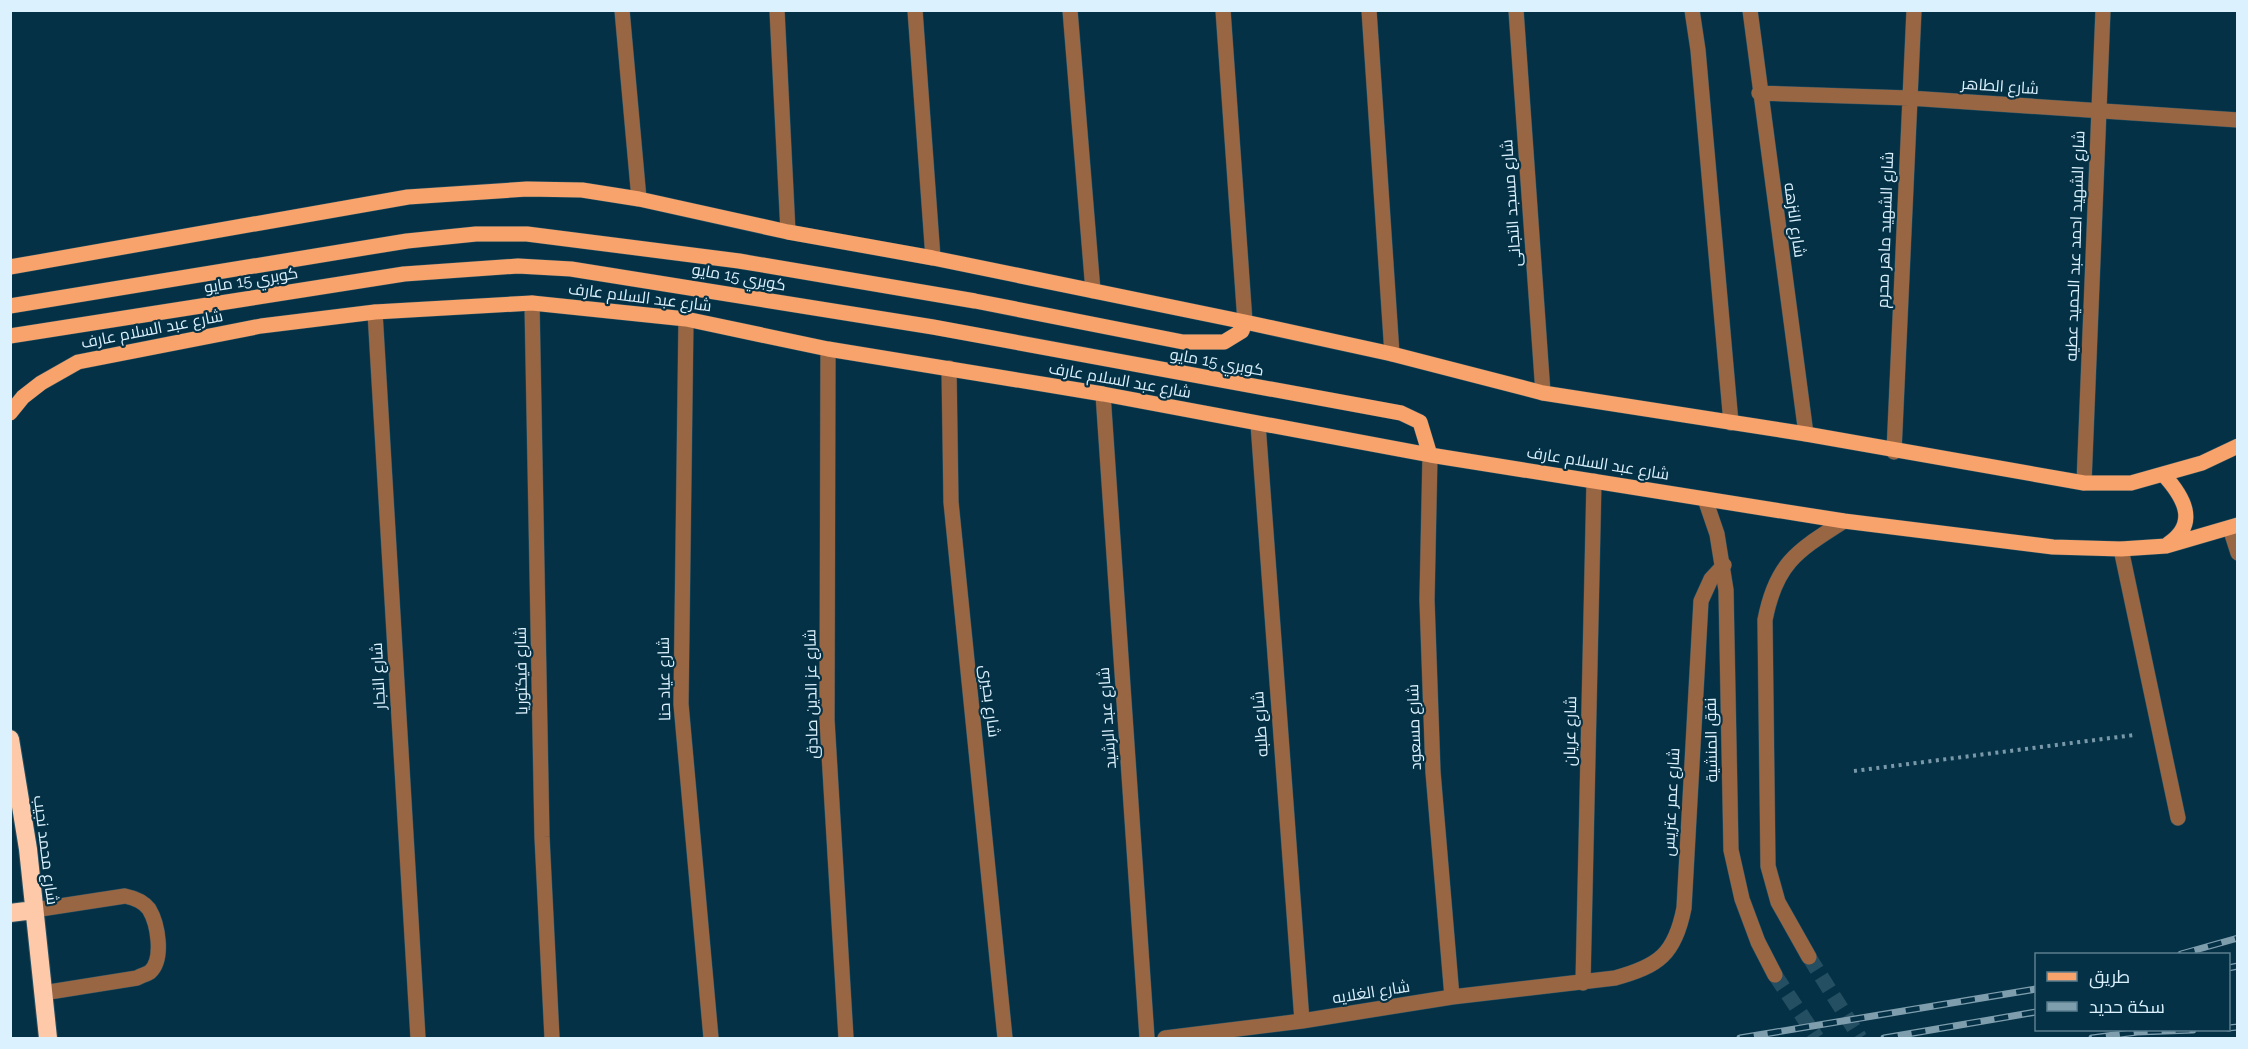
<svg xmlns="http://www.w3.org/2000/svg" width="2248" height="1049" viewBox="0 0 2248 1049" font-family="Raleway,Cairo,sans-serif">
<rect width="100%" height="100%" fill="#043145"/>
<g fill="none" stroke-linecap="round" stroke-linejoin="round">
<path stroke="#244e61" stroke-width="15" stroke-dasharray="15 8" stroke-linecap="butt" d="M 1809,957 L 1860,1038
M 1775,975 L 1817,1038"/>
<defs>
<path id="minor" d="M 622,10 L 639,199
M 777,10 L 788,232
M 915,10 L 933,258
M 1070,10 L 1093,291
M 1223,10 L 1245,322
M 1369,10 L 1392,354
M 1516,10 L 1543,393
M 1692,10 L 1698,50 L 1731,423
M 1750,10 L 1806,434
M 1759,93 L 1909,98 L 2238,120
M 532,303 L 542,837 L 552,1038
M 375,312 L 418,1038
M 686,319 L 681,704 L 711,1038
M 828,349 L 827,720 L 846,1038
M 949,368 L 951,502 L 1005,1038
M 1103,394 L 1147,1038
M 1258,424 L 1302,1021
M 1894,452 L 1914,10
M 1430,455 L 1427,600 L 1433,772 L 1452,997
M 2084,483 L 2103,10
M 1705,499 L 1717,534 L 1726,590 L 1731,850 L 1742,899 L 1758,942 L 1775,975
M 2230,528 L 2238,553
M 2121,549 L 2178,818
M 34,910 L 125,896 C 135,898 143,901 149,909 C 158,924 164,959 150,972 C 147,974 140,976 137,978 L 43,993
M 1809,957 L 1778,902 L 1768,866 L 1765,620 C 1776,563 1797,551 1844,521
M 1583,983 L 1594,481
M 1165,1038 L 1302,1021 L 1452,997 L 1615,978 C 1659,966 1675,954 1684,908 L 1701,601 L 1711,579 L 1724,565"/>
<path id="major" d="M 10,267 L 408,197 L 527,189 L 582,190 L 639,199 L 788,232 L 933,258 L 1245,322 L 1392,354 L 1543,393 L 1806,434 L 2084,483 L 2131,483 L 2202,463 L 2238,446
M 10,306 L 407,241 L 476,234 L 527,234 L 739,261 L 975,301 L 1183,342 L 1224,342 L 1242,331 L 1245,322
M 10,336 L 404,274 L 518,266 L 571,269 L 933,327 L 1401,413 L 1420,422 L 1430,455
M 10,413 L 23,397 L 41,383 L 78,362 L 261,326 L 375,312 L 532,303 L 686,319 L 828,349 L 1103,394 L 1430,455 L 1844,521 L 2053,547 L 2121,549 L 2166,546 L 2238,525
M 2163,474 C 2183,496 2200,523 2168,544"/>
<path id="highway" d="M 10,739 L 28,849 L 48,1038
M 10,913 L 34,910"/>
</defs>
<use href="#minor" stroke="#265063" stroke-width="16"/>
<use href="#major" stroke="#265063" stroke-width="16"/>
<use href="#highway" stroke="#265063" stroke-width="20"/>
<path stroke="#7999aa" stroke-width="4" stroke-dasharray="3 4.5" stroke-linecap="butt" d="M 1854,771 L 2134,735"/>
<use href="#minor" stroke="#964" stroke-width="15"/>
<use href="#major" stroke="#f8a36b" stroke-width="15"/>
<use href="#highway" stroke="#fdc9a9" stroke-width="18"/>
<defs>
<path id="rail" d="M 2181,954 L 2238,938
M 2228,968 L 2238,966
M 2228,1028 L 2238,1027
M 1740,1038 L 2036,989
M 1884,1038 L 2036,1012
M 2092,1038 L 2137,1032 L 2193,1030"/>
</defs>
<use href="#rail" stroke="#7e9eae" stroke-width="7"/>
<use href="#rail" stroke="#043145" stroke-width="4.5" stroke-dasharray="14" stroke-linecap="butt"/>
</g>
<g text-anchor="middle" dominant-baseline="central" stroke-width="4.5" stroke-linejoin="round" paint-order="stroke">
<g font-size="16" fill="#dbf1fe" stroke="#043145">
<text transform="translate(2000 86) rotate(4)">شارع الطاهر</text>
<text transform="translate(1511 203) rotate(-94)">شارع مسجد التجانى</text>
<text transform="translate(1795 220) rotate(82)">شارع النزهه</text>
<text transform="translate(1885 230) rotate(-88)">شارع الشهيد ماهر محرم</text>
<text transform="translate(2075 246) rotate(-88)">شارع الشهيد احمد عبد الحميد عطيه</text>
<text transform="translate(739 277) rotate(10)">كوبري 15 مايو</text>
<text transform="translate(251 280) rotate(-9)">كوبري 15 مايو</text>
<text transform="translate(640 297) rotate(7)">شارع عبد السلام عارف</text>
<text transform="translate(152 329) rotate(-11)">شارع عبد السلام عارف</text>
<text transform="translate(1217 362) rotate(10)">كوبري 15 مايو</text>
<text transform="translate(1120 380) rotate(10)">شارع عبد السلام عارف</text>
<text transform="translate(1598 463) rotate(9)">شارع عبد السلام عارف</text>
<text transform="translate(521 671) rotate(-91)">شارع فيكتوريا</text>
<text transform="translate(378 676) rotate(-93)">شارع النجار</text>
<text transform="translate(664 679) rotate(-91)">شارع عياد حنا</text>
<text transform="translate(811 694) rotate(-91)">شارع عز الدين صادق</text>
<text transform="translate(990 701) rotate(83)">شارع بحيرى</text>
<text transform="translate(1107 718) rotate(-94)">شارع عبد الرشيد</text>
<text transform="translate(1260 724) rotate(-94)">شارع طلبه</text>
<text transform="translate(1414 727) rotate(-92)">شارع مسعود</text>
<text transform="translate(1570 731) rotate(-89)">شارع عريان</text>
<text transform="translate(1711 740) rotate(-91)">نفق المنشية</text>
<text transform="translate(1671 802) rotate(-87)">شارع عمر عتريس</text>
<text transform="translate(46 850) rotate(83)">شارع محمد نجيب</text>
<text transform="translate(1371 992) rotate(-9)">شارع الغلايه</text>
</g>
</g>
<rect width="2248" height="1049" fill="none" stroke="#dbf1fe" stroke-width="24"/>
<rect x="2035" y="953" width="195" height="78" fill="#043145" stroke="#5a7e8f" stroke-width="1.5"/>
<rect x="2047" y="972" width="30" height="9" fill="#f8a36b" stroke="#5a7e8f" stroke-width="1.5"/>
<text x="2089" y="983" font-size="18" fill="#dbf1fe">طريق</text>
<rect x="2047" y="1002" width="30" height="9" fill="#7e9eae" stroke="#5a7e8f" stroke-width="1.5"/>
<text x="2089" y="1013" font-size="18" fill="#dbf1fe">سكة حديد</text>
</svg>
